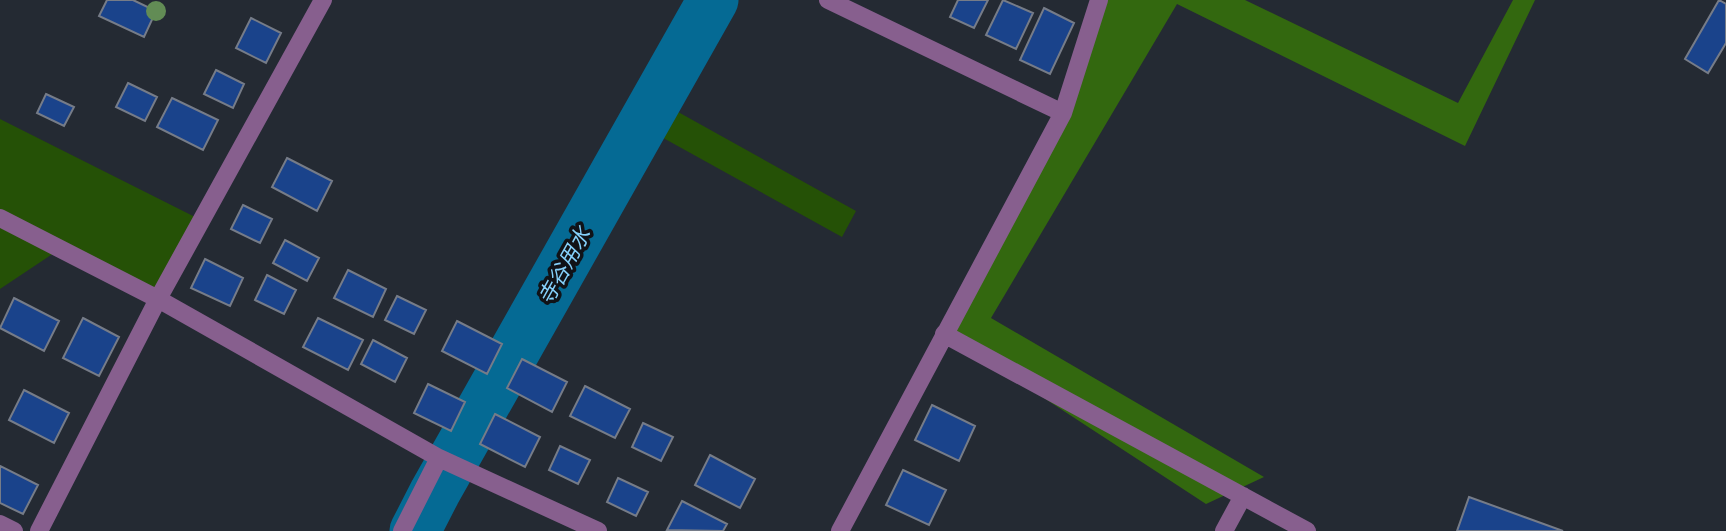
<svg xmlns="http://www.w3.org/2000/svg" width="1726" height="531" viewBox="0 0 1726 531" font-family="Figtree,'Noto Sans JP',sans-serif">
<rect width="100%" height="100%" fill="#242a33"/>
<path fill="#255106" d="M 662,103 L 856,211 L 842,237 L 647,129 Z
M 0,119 L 201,220 L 158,299 L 60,249 L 0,289 Z"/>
<path fill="#33680f" d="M 1099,0 L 1245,0 L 1458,103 L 1513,0 L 1535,0 L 1465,146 L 1177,4 L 991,318 L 1264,477 L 1206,504 L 955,340 L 946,329 L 1063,113 Z"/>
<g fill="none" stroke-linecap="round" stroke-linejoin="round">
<path stroke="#056a94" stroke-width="51" d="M 415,531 L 435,492 L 713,0"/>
</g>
<path fill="#1a438b" stroke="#767c88" stroke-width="2" d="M 107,0 L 133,0 L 156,11 L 144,37 L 99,16 Z
M 958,0 L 988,0 L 974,28 L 950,17 Z
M 1003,0 L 1033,13 L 1016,49 L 986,35 Z
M 1719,0 L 1726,4 L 1726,43 L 1708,73 L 1685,59 Z
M 1044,8 L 1074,23 L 1050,74 L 1020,60 Z
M 251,18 L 281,33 L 266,63 L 236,48 Z
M 216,70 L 244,84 L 233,108 L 204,94 Z
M 128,83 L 157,97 L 145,121 L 116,107 Z
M 46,94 L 74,107 L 64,126 L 37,113 Z
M 172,98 L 218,120 L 203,150 L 157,127 Z
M 287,158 L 332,181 L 317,211 L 272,187 Z
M 243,205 L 272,219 L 260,243 L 231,229 Z
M 285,240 L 319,258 L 307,281 L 273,263 Z
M 205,259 L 243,278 L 230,306 L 191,288 Z
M 348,270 L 386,289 L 373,317 L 334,298 Z
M 267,275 L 296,290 L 284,314 L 255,300 Z
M 397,296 L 426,310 L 414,334 L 385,320 Z
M 14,298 L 59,321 L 44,351 L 0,328 Z
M 83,318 L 119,337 L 99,376 L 63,358 Z
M 318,318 L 363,340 L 348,370 L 303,347 Z
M 457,321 L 502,344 L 487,374 L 442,351 Z
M 373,340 L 407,358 L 395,382 L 361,364 Z
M 522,359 L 567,382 L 552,412 L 507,388 Z
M 428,384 L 465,402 L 451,431 L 414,413 Z
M 585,386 L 630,409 L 615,438 L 570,416 Z
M 24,390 L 69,413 L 54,443 L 9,420 Z
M 932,405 L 975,426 L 959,461 L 915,440 Z
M 495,414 L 540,437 L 525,467 L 480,444 Z
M 643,423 L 673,437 L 661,461 L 632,447 Z
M 560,446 L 590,460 L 578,484 L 549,470 Z
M 710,455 L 755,479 L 740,508 L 695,485 Z
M 0,466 L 38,485 L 23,514 L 0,503 Z
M 903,470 L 946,490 L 929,525 L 886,505 Z
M 618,478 L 648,492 L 636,516 L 607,502 Z
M 1469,497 L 1563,531 L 1457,531 Z
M 682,501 L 727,524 L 723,531 L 667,530 Z"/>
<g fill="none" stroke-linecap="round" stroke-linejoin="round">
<path stroke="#875f8e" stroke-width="18" d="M 828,0 L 1063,113
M 0,218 L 158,299 L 439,458 L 598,531
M 944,334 L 1307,531
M 0,524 L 14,531
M 39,531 L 158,299 L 323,0
M 402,531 L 439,458
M 840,531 L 1063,113 L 1099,0
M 1224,531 L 1243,496"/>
</g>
<circle fill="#628c55" cx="156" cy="11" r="10"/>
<g text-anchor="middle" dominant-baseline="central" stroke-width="7" stroke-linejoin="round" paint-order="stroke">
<g font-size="21" font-style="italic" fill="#85d0fa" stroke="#101217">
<text transform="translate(564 266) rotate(-61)">寺谷用水</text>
</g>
</g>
</svg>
